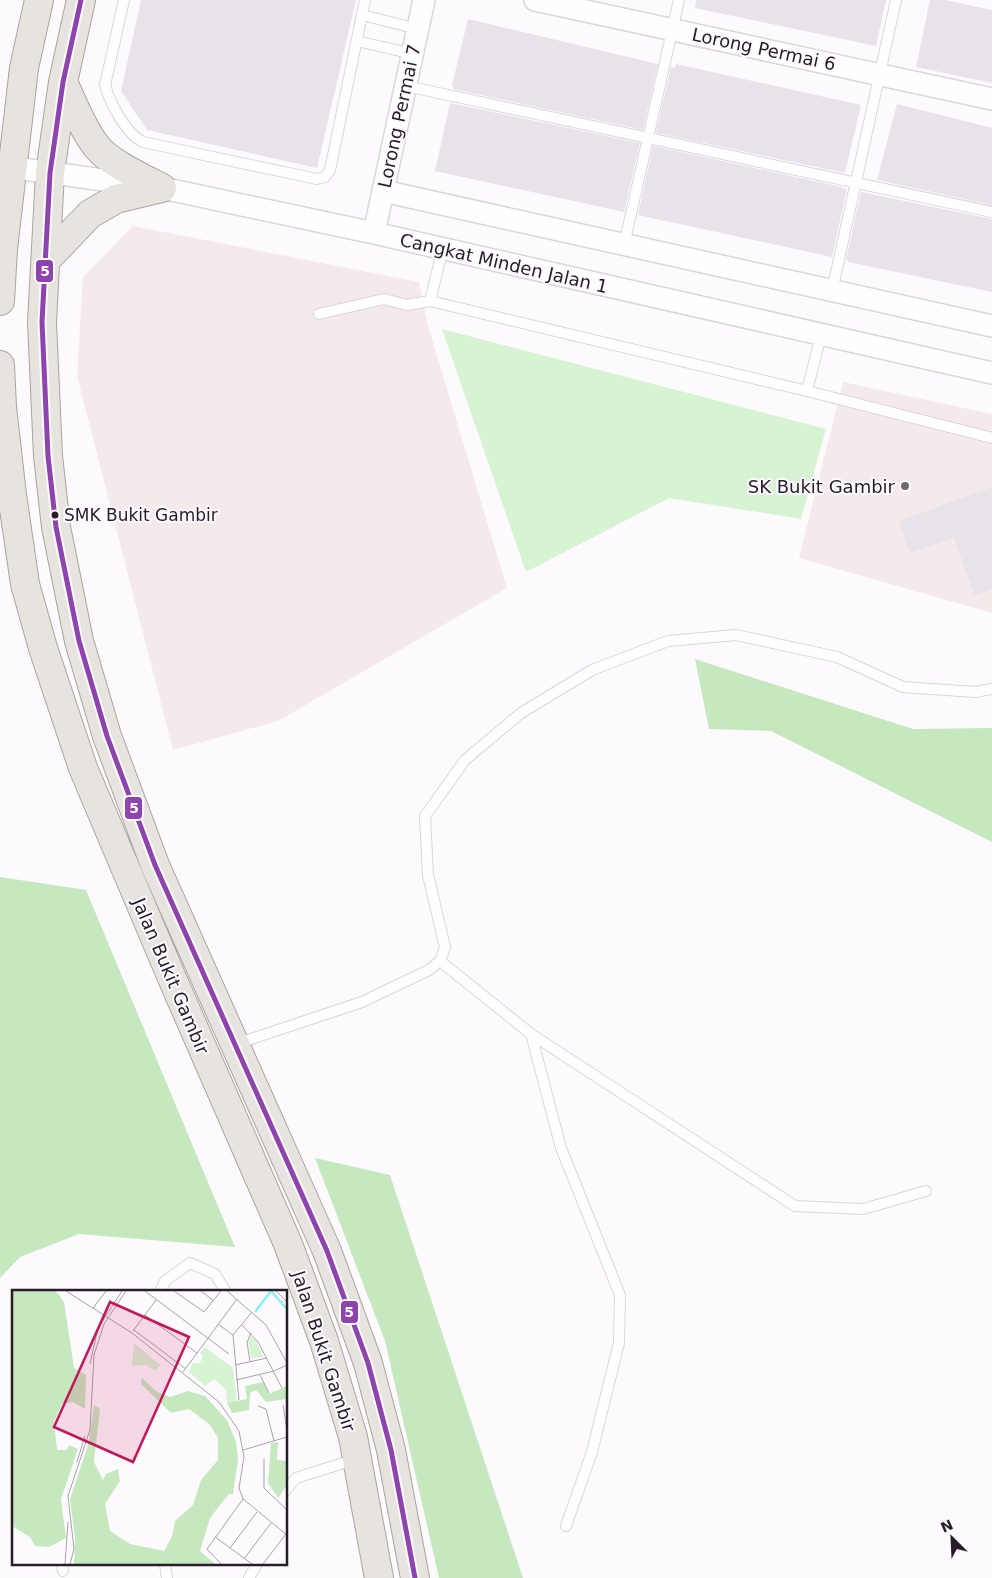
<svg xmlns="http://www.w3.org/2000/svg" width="992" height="1578" viewBox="0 0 992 1578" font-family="'DejaVu Sans',sans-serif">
<rect width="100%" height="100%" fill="#fdfafe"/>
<path fill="#f4eaec" d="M 133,226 L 419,282 L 428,326 L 507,588 L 278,721 L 173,750 L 77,376 L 83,277 Z
M 843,382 L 992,414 L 992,613 L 799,558 Z"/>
<path fill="#d6f4d2" d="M 442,329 L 826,429 L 801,519 L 669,498 L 526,572 Z"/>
<path fill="#c5e8bf" d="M 695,659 L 913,729 L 992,728 L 992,842 L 771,731 L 709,729 Z
M 0,877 L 86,890 L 235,1247 L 79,1234 L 20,1257 L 0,1278 Z
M 315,1158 L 390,1175 L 523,1578 L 439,1578 L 385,1341 Z"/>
<path fill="#e8e2ea" d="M 141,0 L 356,0 L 317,168 L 147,130 L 121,91 Z
M 696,0 L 886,0 L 876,46 L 695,8 Z
M 930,0 L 945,0 L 992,10 L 992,83 L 916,67 Z
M 468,19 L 658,64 L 643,130 L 453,89 L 454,86 L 452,85 Z
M 676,64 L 861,105 L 845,173 L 656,133 L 671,67 L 675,68 Z
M 450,103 L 640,143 L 624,212 L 435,171 Z
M 897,104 L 992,128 L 992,205 L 877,180 Z
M 653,146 L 842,187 L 842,188 L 847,189 L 832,257 L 638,215 Z
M 861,192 L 992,219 L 992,292 L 848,262 L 848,260 L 846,260 Z
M 992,487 L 992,589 L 974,595 L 954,538 L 910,553 L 899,521 Z"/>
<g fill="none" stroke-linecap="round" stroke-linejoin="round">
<defs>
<path id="service" d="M 124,0 L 105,85 C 110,103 126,134 143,142 L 317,179 L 325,177 L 330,170 L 365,0
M 362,15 L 418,29
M 357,41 L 413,54
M 406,86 L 992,212
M 624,245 L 679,0
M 443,248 L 430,301 L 807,391 L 821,335
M 832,291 L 896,0
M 319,314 L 384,299 L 407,305 L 430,301
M 807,391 L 992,438
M 440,961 L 531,1034 L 561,1148 L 620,1295 L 619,1343 L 592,1452 L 566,1526
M 531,1034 L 795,1206 L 863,1209 L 926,1191
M 236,1044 L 362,1002 L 429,970 L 440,961 L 445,947 L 428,875 L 425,816 L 465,760 L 521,713 L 592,670 L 668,641 L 736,635 L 837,657 L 903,687 L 975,692 L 992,689
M 160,1292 L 165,1281 L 190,1263 L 215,1274 L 226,1292
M 286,1490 L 296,1478 L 356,1459
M 62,1564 L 63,1571
M 165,1564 L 167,1578
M 249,1578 L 257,1564"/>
<path id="minor" d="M 535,0 L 992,99
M 0,166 L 162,188 L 374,233 L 992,373
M 383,191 L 992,326
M 374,233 L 424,0"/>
<path id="primary" d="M 81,0 L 63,82 L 50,173 L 42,322 L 48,456 L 56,527 L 79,641 L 107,736 L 155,865 L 327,1251 L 368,1363 L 391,1450 L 415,1578
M 63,82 C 73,103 82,128 97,147 C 110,163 143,178 162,188
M 45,261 L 90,214 L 116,199 L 162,188
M 0,301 L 3,249 L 24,68 L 39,0
M 0,365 L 2,407 L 12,495 L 25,584 L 43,648 L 83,768 L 172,978 L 288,1244 L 324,1341 L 353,1437 L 379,1578"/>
</defs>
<use href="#service" stroke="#dbd5dc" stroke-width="12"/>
<use href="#minor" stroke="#dbd5dc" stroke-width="24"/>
<use href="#primary" stroke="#aaa49d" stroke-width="30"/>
<use href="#service" stroke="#fffeff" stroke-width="10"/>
<use href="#minor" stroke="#fffeff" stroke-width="21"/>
<use href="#primary" stroke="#e7e4df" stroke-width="28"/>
<defs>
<path id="bus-1" d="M 81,0 L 63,82 L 50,173 L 42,322 L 48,456 L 56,527 L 79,641 L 107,736 L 155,865 L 327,1251 L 368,1363 L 391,1450 L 415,1578"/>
</defs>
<use href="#bus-1" stroke="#fef9ff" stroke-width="9"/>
<use href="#bus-1" stroke="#8e44ad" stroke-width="5"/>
</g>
<circle fill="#726a73" stroke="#fef9ff" stroke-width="2" cx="905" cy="486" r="5"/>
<circle fill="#271d28" stroke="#fef9ff" stroke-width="2" cx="55" cy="515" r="4.5"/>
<g text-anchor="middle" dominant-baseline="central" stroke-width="4" stroke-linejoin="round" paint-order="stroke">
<g font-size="17" fill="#271d28" stroke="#fef9ff" text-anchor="start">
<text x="64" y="515">SMK Bukit Gambir</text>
</g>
<g font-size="18" fill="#271d28" stroke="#fef9ff">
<text transform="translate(764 49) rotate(12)">Lorong Permai 6</text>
<text transform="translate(399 116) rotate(-78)">Lorong Permai 7</text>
<text transform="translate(504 263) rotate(13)">Cangkat Minden Jalan 1</text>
<text transform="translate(171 976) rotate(67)">Jalan Bukit Gambir</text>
<text transform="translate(324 1351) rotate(72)">Jalan Bukit Gambir</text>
</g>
<g font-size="18" fill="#271d28" stroke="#fef9ff" text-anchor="end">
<text x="895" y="486">SK Bukit Gambir</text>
</g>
</g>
<g transform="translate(12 1290)">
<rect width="275" height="275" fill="#fdfafe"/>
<path d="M 239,46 L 244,51 L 251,67 L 239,68 L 236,50 ZM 122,53 L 148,75 L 143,81 L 134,75 L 120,76 ZM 193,57 L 221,78 L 225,112 L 215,113 L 214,100 L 202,89 L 193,96 L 177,82 L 181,72 L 186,74 L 189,71 L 191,66 L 188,63 Z" fill="#d6f4d2"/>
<path d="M 0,1 L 44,1 L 52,12 L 62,78 L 74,85 L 73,119 L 61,112 L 50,114 L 42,132 L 45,160 L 55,160 L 57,155 L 66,159 L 49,209 L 54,248 L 37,257 L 23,256 L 18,247 L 0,236 ZM 130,88 L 145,102 L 158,107 L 176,101 L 193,106 L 215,130 L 224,152 L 226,169 L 221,204 L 217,204 L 198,228 L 188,261 L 203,274 L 62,274 L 63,248 L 58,209 L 77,152 L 82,115 L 88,119 L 82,172 L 91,190 L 94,184 L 106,179 L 108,191 L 93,214 L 98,241 L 118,254 L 152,261 L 160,246 L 163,231 L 181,215 L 189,190 L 206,170 L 206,147 L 197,134 L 177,119 L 159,123 L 129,94 ZM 251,92 L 257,104 L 275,96 L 275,109 L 254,112 L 244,100 L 238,103 L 237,120 L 220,123 L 215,113 L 235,109 L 233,96 ZM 266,152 L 265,170 L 275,171 L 275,195 L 266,208 L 256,193 L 259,153 Z" fill="#c5e8bf"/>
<path fill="none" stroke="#89f0f8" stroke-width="2.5" d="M 259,1 L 275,19M 243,22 L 259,1"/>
<path fill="none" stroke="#a7a2a8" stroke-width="1" d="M 54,1 L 120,43 L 207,112 L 227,141 L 232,167 L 227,198 L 231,209 L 275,245M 133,1 L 217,64M 162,1 L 192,22 L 209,1M 189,1 L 202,11M 215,1 L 254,35 L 275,73M 264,1 L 275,12M 81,18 L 94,1M 133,25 L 185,63M 206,34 L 221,45M 229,34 L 246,52 L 270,98M 122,40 L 174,79M 121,41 L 144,10M 238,72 L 235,52 L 239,43M 78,74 L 86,38 L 110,1M 223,75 L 255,68M 171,82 L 225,9M 248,85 L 257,103M 224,90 L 262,81 L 275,75M 227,110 L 221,45 L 240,22M 271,115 L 275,140M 246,116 L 254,119 L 262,151M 231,160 L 275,147M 252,169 L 252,198 L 275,220M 65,172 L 73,146M 203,247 L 240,274M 218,258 L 245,222M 232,269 L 259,233M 53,274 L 56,232M 58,274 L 62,259 L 56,206 L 78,140 L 82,65 L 92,34 L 114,1M 209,274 L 195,259 L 231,209M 251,274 L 274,244"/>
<path fill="#c2185b" fill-opacity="0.15" stroke="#c2185b" stroke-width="2.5" d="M 98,12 L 177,47 L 121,172 L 42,137 Z"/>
<rect width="275" height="275" fill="none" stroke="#271d28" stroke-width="2.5"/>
</g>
<g stroke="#fef9ff" stroke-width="2">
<rect x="35" y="259" width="19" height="24" rx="5" fill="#8e44ad"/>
<rect x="124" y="796" width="19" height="24" rx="5" fill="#8e44ad"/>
<rect x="340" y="1300" width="19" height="24" rx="5" fill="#8e44ad"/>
</g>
<g font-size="14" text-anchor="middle" font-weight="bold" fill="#fff">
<text x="45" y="276">5</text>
<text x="134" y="813">5</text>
<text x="349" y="1317">5</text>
</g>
<g transform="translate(952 1538) rotate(336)" stroke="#fef9ff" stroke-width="4" paint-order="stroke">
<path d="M0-4L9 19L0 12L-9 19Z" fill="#271d28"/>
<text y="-8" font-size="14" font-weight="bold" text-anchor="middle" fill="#271d28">N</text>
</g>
</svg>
